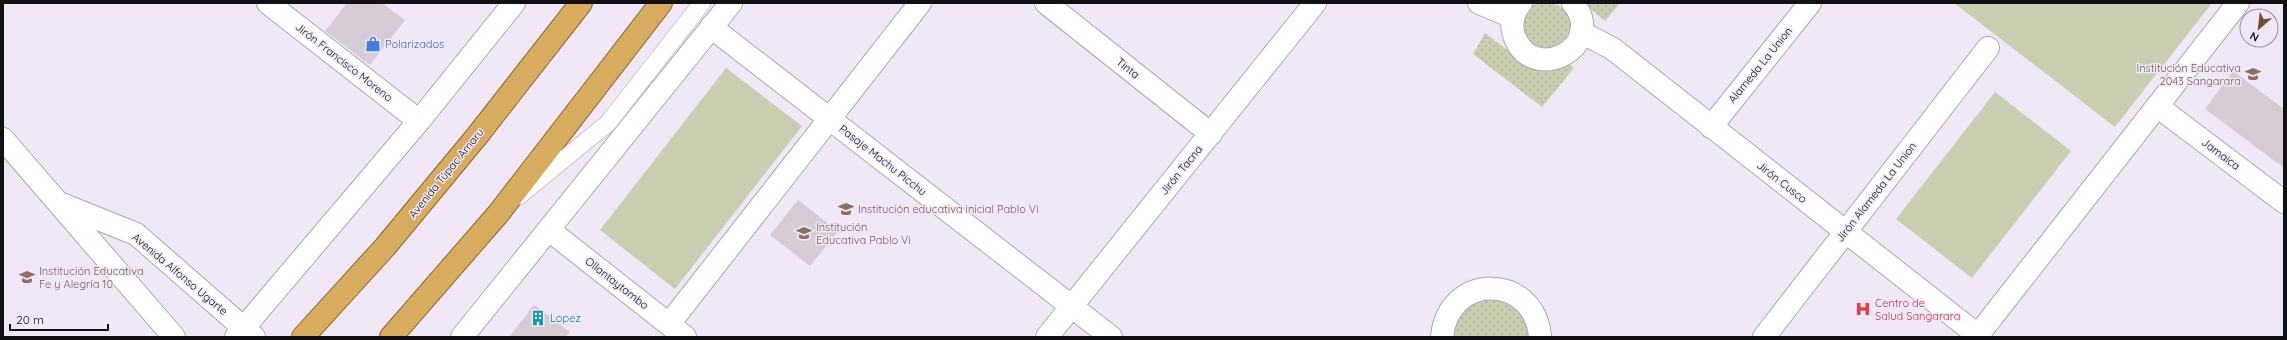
<svg xmlns="http://www.w3.org/2000/svg" width="2287" height="340" viewBox="0 0 2287 340" font-family="Quicksand,sans-serif">
<defs>
<pattern id="grass-dots" width="8" height="8" patternUnits="userSpaceOnUse"><rect width="8" height="8" fill="#c8cfb0"/><path d="M2 2h.1M6 6h.1" fill="none" stroke="#abb196" stroke-width="1.8" stroke-linecap="round"/></pattern>
</defs>
<rect width="100%" height="100%" fill="#f0e8f7"/>
<path fill="url(#grass-dots)" d="M 1537,3 C 1545,3 1552,2 1559,6 C 1573,13 1575,39 1560,46 C 1554,48 1547,49 1541,50 L 1524,38 C 1523,21 1521,12 1537,3 Z
M 1584,3 L 1620,3 L 1605,21 Z
M 1485,33 L 1519,59 L 1566,63 L 1574,68 L 1542,107 L 1473,54 Z
M 1493,298 C 1513,303 1528,315 1528,337 L 1453,337 C 1457,308 1467,304 1493,298 Z"/>
<path fill="#c8cfb0" d="M 1954,3 L 2212,3 L 2115,127 Z
M 726,68 L 802,126 L 675,289 L 600,230 Z
M 1995,92 L 2071,151 L 1972,278 L 1896,219 Z"/>
<path fill="#d7cbd6" d="M 347,3 L 382,3 L 405,20 L 370,65 L 325,31 Z
M 2233,71 L 2284,109 L 2284,168 L 2205,109 Z
M 798,200 L 838,231 L 810,266 L 770,235 Z
M 534,305 L 570,332 L 566,337 L 509,337 Z"/>
<g fill="none" stroke-linecap="round" stroke-linejoin="round">
<defs>
<path id="service" d="M 519,196 L 608,123 L 702,3"/>
<path id="minor" d="M 268,3 L 419,121
M 1046,3 L 1211,134
M 1479,3 L 1513,17
M 1521,3 C 1514,10 1511,22 1513,32 C 1528,88 1609,48 1573,3
M 711,27 L 1111,337
M 1581,32 L 1613,49 L 1980,337
M 2157,106 L 2284,202
M 1711,127 L 1810,3
M 549,230 L 685,337
M 669,324 L 920,3
M 1978,335 L 2238,3
M 1047,337 L 1315,3
M 1442,337 C 1448,272 1535,273 1540,337
M 1764,337 L 1988,48"/>
<path id="tertiary" d="M 3,139 L 174,337
M 59,203 L 136,234 L 254,337
M 236,337 L 419,121 L 514,3
M 462,337 L 731,3"/>
<path id="trunk" d="M 303,337 L 385,247 L 477,136 L 581,3
M 391,337 L 498,214 L 661,3"/>
</defs>
<use href="#service" stroke="#aea7b5" stroke-width="18"/>
<use href="#minor" stroke="#aea7b5" stroke-width="24"/>
<use href="#tertiary" stroke="#aea7b5" stroke-width="24"/>
<use href="#trunk" stroke="#8d682a" stroke-width="24"/>
<use href="#service" stroke="#fff" stroke-width="17"/>
<use href="#minor" stroke="#fff" stroke-width="22"/>
<use href="#tertiary" stroke="#fff" stroke-width="22"/>
<use href="#trunk" stroke="#d8ac5e" stroke-width="22"/>
</g>
<defs>
<symbol id="shop-bare" viewBox="-9 -9 18 18"><path d="M-5-2.5h2.3a2.7 3.5 0 0 1 5.4 0H5L5.5 6h-11ZM-1.5-2.5h3a1.5 2.3 0 0 0-3 0Z" fill="#3f7fe0" stroke="#f0e8f7" stroke-width="2.5" paint-order="stroke"/></symbol>
<symbol id="school-bare" viewBox="-9 -9 18 18"><path d="M0-5L7-2L0 1L-7-2ZM-4 1L0 2.5L4 1V4Q0 6-4 4Z" fill="#8d6e63" stroke="#f0e8f7" stroke-width="2.5" paint-order="stroke"/></symbol>
<symbol id="hospital-bare" viewBox="-9 -9 18 18"><path d="M-5-5h3v3.5h4V-5h3V5h-3V1.5h-4V5h-3Z" fill="#e0444e" stroke="#f0e8f7" stroke-width="2.5" paint-order="stroke"/></symbol>
<symbol id="building-bare" viewBox="-9 -9 18 18"><path d="M-4-6H4V6H1V3H-1V6H-4ZM-2.5-4.3h1.7v1.8h-1.7ZM.8-4.3h1.7v1.8H.8ZM-2.5-1h1.7V.8h-1.7ZM.8-1h1.7V.8H.8Z" fill="#0f9aa8" stroke="#f0e8f7" stroke-width="2.5" paint-order="stroke"/></symbol>
</defs>
<g fill-rule="evenodd">
<use href="#shop-bare" x="362" y="33" width="22" height="22"/>
<use href="#school-bare" x="2242" y="63" width="22" height="22"/>
<use href="#school-bare" x="835" y="198" width="22" height="22"/>
<use href="#school-bare" x="793" y="222" width="22" height="22"/>
<use href="#school-bare" x="16" y="266" width="22" height="22"/>
<use href="#hospital-bare" x="1852" y="298" width="22" height="22"/>
<use href="#building-bare" x="527" y="307" width="22" height="22"/>
</g>
<g text-anchor="middle" dominant-baseline="central" stroke-width="3" stroke-linejoin="round" paint-order="stroke">
<g font-size="11" fill="#366cbe" stroke="#f0e8f7" text-anchor="start">
<text x="385" y="44">Polarizados</text>
</g>
<g font-size="11" fill="#121015" stroke="#f0e8f7">
<text transform="translate(344 62) rotate(38)">Jirón Francisco Moreno</text>
<text transform="translate(1760 65) rotate(-51)">Alameda La Union</text>
<text transform="translate(1128 68) rotate(38)">Tinta</text>
<text transform="translate(2221 154) rotate(37)">Jamaica</text>
<text transform="translate(883 160) rotate(38)">Pasaje Machu Picchu</text>
<text transform="translate(1181 170) rotate(-51)">Jirón Tacna</text>
<text transform="translate(446 173) rotate(-51)">Avenida Túpac Amaru</text>
<text transform="translate(1782 182) rotate(38)">Jirón Cusco</text>
<text transform="translate(1876 192) rotate(-52)">Jirón Alameda La Union</text>
<text transform="translate(180 274) rotate(40)">Avenida Alfonso Ugarte</text>
<text transform="translate(617 283) rotate(38)">Ollantaytambo</text>
</g>
<g font-size="11" fill="#785e54" stroke="#f0e8f7" text-anchor="start">
<text x="2241" y="68" text-anchor="end">Institución Educativa<tspan x="2241" dy="13">2043 Sangarara</tspan></text>
<text x="858" y="209">Institución educativa inicial Pablo Vi</text>
<text x="816" y="227">Institución<tspan x="816" dy="13">Educativa Pablo Vi</tspan></text>
<text x="39" y="271">Institución Educativa<tspan x="39" dy="13">Fe y Alegría 10</tspan></text>
</g>
<g font-size="11" fill="#be3a42" stroke="#f0e8f7" text-anchor="start">
<text x="1875" y="303">Centro de<tspan x="1875" dy="13">Salud Sangarara</tspan></text>
</g>
<g font-size="11" fill="#0d838f" stroke="#f0e8f7" text-anchor="start">
<text x="550" y="318">Lopez</text>
</g>
</g>
<rect width="2287" height="340" fill="none" stroke="#121015" stroke-width="8"/>
<g transform="translate(2259 28) rotate(208)"><circle r="19" fill="#f0e8f7" stroke="#97929d"/>
<path d="M0-3L7 15L0 10L-7 15Z" fill="#6d5224"/>
<text y="-6" font-size="11" font-weight="bold" text-anchor="middle" fill="#121015">N</text>
</g>
<path d="M10 324v6h98v-6" fill="none" stroke="#121015" stroke-width="2"/>
<text x="16" y="324" font-size="12" fill="#121015" stroke="#f0e8f7" stroke-width="3" paint-order="stroke">20 m</text>
</svg>
